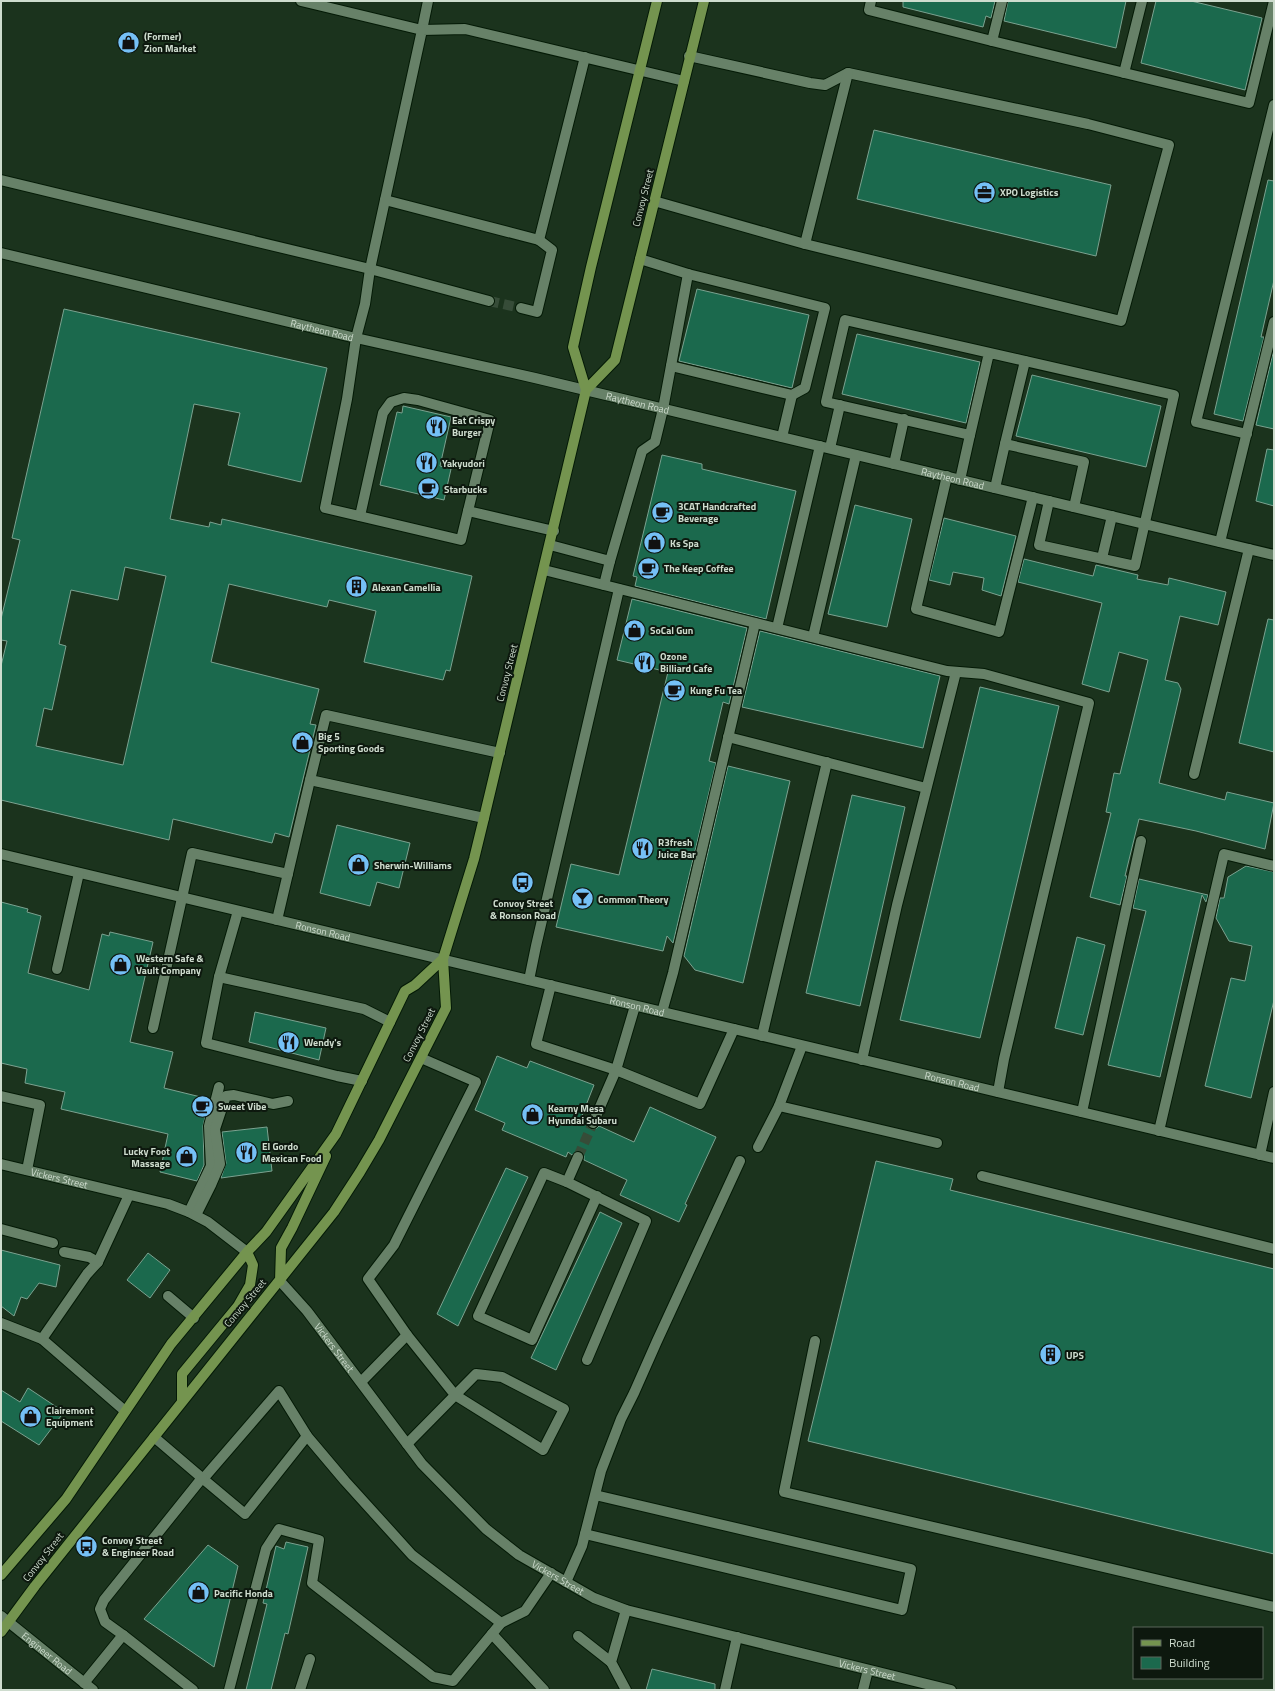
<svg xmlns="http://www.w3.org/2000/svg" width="1275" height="1691" viewBox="0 0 1275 1691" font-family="'Titillium Web',sans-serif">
<rect width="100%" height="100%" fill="#1b331d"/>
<path fill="#1b694d" stroke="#7ba290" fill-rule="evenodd" d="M 903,1 L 995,1 L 991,18 L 986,16 L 983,27 L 903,7 Z
M 1008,1 L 1126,1 L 1116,48 L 1004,21 Z
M 1156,1 L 1191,1 L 1262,18 L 1245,90 L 1141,63 Z
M 874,130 L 1111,185 L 1096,256 L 857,199 Z
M 1268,180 L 1274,181 L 1274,280 L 1261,337 L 1264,337 L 1243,421 L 1214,414 Z
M 697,289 L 809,315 L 792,388 L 679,361 Z
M 64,309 L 327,368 L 301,482 L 228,465 L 240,413 L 194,404 L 170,519 L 209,527 L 210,522 L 221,525 L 222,519 L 472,576 L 450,671 L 446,670 L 443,680 L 364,662 L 376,611 L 329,600 L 327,607 L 229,584 L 211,662 L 319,689 L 310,724 L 316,725 L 289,837 L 275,833 L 272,843 L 173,819 L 169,840 L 1,800 L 1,666 L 7,641 L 1,640 L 1,619 L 20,540 L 12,538 ZM 125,567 L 166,576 L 123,765 L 36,746 L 44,708 L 52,710 L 66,646 L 59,644 L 71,590 L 118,600 Z
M 857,334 L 980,362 L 966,423 L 842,394 Z
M 1274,349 L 1274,429 L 1256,425 Z
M 1032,375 L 1161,406 L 1146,467 L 1016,436 Z
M 403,406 L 451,417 L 440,466 L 451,469 L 444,500 L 380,485 L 397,412 L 402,413 Z
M 1267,449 L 1274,450 L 1274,506 L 1256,501 Z
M 662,455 L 702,464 L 702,469 L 796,491 L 766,619 L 635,586 L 637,577 L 633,576 Z
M 855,505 L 912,519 L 887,627 L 828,614 Z
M 944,518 L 1016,536 L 1001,596 L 982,590 L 984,578 L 953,572 L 950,585 L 929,580 Z
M 1024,559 L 1093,576 L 1096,565 L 1138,575 L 1137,579 L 1168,585 L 1169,578 L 1226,592 L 1218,625 L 1180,616 L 1165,680 L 1178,683 L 1181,689 L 1159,783 L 1225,800 L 1227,792 L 1274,803 L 1265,849 L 1196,831 L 1139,819 L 1125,876 L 1127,876 L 1120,905 L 1090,897 L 1111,813 L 1106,812 L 1114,773 L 1120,774 L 1148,660 L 1119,652 L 1109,692 L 1082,684 L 1102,603 L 1018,582 Z
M 632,599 L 747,628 L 729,704 L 723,702 L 709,761 L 716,763 L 673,943 L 667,936 L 663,951 L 556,927 L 571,864 L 619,875 L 668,672 L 617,660 Z
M 1268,619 L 1274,620 L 1274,752 L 1239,743 Z
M 760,631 L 940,676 L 923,748 L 742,707 Z
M 980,687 L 1059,706 L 980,1038 L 900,1020 Z
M 728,766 L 790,781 L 743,983 L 695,970 L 684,956 Z
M 852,795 L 905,807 L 860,1006 L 806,993 Z
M 337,825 L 410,843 L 399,888 L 377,882 L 370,906 L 320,893 Z
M 1246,866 L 1274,872 L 1274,1000 L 1251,1098 L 1205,1086 L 1231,978 L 1245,981 L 1252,946 L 1229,941 L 1216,918 L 1220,898 L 1224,898 L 1228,877 Z
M 1139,879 L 1208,895 L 1206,902 L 1202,895 L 1160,1077 L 1108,1065 L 1146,911 L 1133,908 Z
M 1,902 L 28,909 L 27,912 L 41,916 L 28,973 L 89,990 L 102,934 L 109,936 L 110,932 L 153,942 L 130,1042 L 173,1052 L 164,1088 L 209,1099 L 203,1126 L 204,1165 L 197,1181 L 160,1172 L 168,1134 L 61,1109 L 65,1092 L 25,1083 L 27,1069 L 1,1063 Z
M 1077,937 L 1105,945 L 1083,1035 L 1055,1028 Z
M 255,1012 L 326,1028 L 319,1060 L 249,1042 Z
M 497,1056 L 527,1068 L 530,1061 L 594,1085 L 581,1118 L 587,1121 L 588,1127 L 591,1129 L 597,1128 L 599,1126 L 634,1142 L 650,1107 L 716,1137 L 685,1204 L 687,1205 L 679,1222 L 620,1195 L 627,1180 L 584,1160 L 584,1156 L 581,1151 L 577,1151 L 572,1155 L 568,1152 L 566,1157 L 502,1130 L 505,1123 L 475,1110 Z
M 267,1127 L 272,1171 L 221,1178 L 226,1163 L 222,1132 Z
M 876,1161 L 953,1179 L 950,1190 L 1274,1269 L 1274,1554 L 808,1441 Z
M 506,1168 L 528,1177 L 458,1326 L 437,1314 Z
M 600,1212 L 622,1223 L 556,1370 L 531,1358 Z
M 1,1250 L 60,1265 L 56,1287 L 39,1283 L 27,1299 L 21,1297 L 14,1316 L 1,1306 Z
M 148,1253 L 170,1270 L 150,1298 L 127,1280 Z
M 28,1388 L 64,1412 L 39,1445 L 1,1421 L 1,1390 L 20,1402 Z
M 286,1542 L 308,1547 L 288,1634 L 285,1633 L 271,1690 L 246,1690 L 267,1604 L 263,1603 L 276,1546 L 284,1549 Z
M 208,1545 L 238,1566 L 214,1667 L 144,1619 Z
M 652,1669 L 715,1684 L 715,1690 L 646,1690 Z"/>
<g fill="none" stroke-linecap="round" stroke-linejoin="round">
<path stroke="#364c38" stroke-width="10" stroke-dasharray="10 5" stroke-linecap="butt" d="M 489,301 L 521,308
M 578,1157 L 593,1123"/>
<defs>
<g id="minor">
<path d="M 301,1 L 422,30 L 428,1"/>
<path d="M 871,1 L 869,10 L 992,41 L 1002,1"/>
<path d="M 992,41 L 1249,103 L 1274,1"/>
<path d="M 1124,73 L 1142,1"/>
<path d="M 1,180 L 370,269 L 489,301"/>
<path d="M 385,200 L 539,240 L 585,57"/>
<path d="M 654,201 L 805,244 L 1121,321 L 1169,145 L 1088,124 L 848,73 L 825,85 L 810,83 L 689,56"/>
<path d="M 805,244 L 848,73"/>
<path id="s1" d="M 1,253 L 356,338 L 535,378 L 1274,555"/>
<path d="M 640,259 L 688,274 L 825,308 L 805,388 L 792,395 L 671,366"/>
<path d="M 521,308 L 537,312 L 552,250 L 539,240"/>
<path d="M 989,353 L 970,435 L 826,402 L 845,320 L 1174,395 L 1135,566 L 1039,545 L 1049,501"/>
<path d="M 1247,434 L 1196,422 L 1274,105"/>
<path d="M 782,437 L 792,395"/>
<path d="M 1005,444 L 1025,361"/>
<path d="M 830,448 L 840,405"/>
<path d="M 894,464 L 904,419"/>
<path d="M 947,476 L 916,609 L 999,632 L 1033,497"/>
<path d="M 960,480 L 970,435"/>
<path d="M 995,488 L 1005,444 L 1084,462 L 1074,507"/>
<path d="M 360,516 L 383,413 L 391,402 L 404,398 L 418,400 L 490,420 L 468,511"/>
<path d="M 554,531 L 468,511 L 461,540 L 325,508 L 347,399 L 356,338 L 365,304 L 370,269 L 422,30 L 465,29 L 684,81"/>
<path d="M 1220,542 L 1274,322"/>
<path d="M 550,545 L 610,561 L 642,451 L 655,442 L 663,409 L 688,274"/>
<path d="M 1102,558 L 1112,516"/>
<path d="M 544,570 L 947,671 L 984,674 L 1089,703 L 1004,1059 L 998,1092"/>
<path d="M 604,585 L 610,561"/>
<path d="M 777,628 L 820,446"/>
<path d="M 813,637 L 856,455"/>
<path d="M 728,737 L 926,788"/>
<path d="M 1194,774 L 1249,549"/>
<path d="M 484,818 L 310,780 L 326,715 L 500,753"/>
<path id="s2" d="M 1,854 L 1274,1158"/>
<path d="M 238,911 L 219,977 L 206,1043 L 337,1076 L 362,1081"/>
<path d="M 277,920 L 310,780"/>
<path d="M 57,969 L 79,873"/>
<path d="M 219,977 L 364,1009 L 390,1022"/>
<path d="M 529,980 L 536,946 L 619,589"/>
<path d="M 551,985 L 536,1044 L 616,1070 L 700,1104 L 734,1029"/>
<path d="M 662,1012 L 673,973 L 755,623"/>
<path d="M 153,1028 L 192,853 L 288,874"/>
<path d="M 762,1036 L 827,762"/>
<path d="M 802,1046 L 779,1106 L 937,1143"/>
<path d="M 862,1060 L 897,905 L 956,672"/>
<path d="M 1,1096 L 40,1105 L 27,1170"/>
<path d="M 1082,1112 L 1141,841"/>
<path d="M 593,1123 L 616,1070 L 635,1006"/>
<path d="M 1159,1131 L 1224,854 L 1274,866"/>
<path d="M 758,1147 L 779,1106"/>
<path d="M 1260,1155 L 1274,1092"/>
<path d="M 578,1157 L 567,1182 L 646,1221 L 587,1360"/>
<path id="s3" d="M 1,1164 L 168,1204 L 189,1212 L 208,1222 L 247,1252"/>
<path d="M 982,1176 L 1274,1249"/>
<path d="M 567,1182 L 544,1173 L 478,1316 L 532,1340 L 597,1196"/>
<path d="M 189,1212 L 211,1166 L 209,1126 L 219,1087"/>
<path d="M 196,1215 L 211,1185 L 220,1164 L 215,1129 L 226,1096 L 234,1095 L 273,1104 L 288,1101"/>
<path d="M 1,1229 L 53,1243"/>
<path d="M 64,1252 L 89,1257 L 98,1262"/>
<path id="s4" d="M 280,1281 L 307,1311 L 422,1464 L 486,1529 L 519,1555 L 594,1598 L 626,1610 L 951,1690"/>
<path d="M 168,1296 L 194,1318"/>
<path d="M 1,1323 L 42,1339"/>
<path d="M 815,1341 L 784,1492 L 1274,1607"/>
<path d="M 361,1382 L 407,1335"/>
<path d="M 125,1411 L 42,1339 L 87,1274 L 98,1262 L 129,1195"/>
<path d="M 407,1444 L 476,1374 L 502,1377 L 564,1409 L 543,1450 L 455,1395 L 407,1335 L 368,1279 L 394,1245 L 476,1082 L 421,1058"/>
<path d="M 202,1478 L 245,1514 L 307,1436"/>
<path d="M 203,1479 L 279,1391 L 307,1436 L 345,1481 L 412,1555 L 501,1623"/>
<path d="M 595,1495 L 911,1569 L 902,1610 L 585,1534 L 601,1471 L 621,1419 L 634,1393 L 657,1341 L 740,1161"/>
<path d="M 566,1582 L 582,1546 L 585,1534"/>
<path d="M 626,1610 L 611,1662 L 626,1690"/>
<path id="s5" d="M 1,1616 L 93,1690"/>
<path d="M 492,1634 L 544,1690"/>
<path d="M 123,1635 L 193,1690"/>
<path d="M 578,1636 L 611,1662"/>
<path d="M 84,1683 L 123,1635 L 105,1622 L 100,1609 L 104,1600 L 202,1478 L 154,1437"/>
<path d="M 229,1690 L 266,1549 L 279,1529 L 319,1540 L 312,1583 L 433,1677 L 453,1681 L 501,1623 L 525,1611 L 551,1573"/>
<path d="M 300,1690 L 310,1659"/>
<path d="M 725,1690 L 737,1637"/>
<path d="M 863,1690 L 868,1670"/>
</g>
<path id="major" d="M 586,390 L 615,360 L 704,1
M 280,1281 L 281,1248 L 292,1228 L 326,1156
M 182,1402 L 182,1374 L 238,1306 L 250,1285 L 253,1265 L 247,1252
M 1,1575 L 66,1499 L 171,1344 L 247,1252 L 266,1232 L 336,1134 L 405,991 L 415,985 L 443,959
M 1,1632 L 35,1586 L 334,1212 L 360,1172 L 379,1140 L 446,1008 L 443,959 L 474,859 L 484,818 L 586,390 L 573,347 L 591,267 L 657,1"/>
</defs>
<use href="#minor" stroke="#041a06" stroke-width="12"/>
<use href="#major" stroke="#041a06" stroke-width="12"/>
<use href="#minor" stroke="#678168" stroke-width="10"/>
<use href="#major" stroke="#74944f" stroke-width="10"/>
</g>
<defs>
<symbol id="shop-disc" viewBox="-11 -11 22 22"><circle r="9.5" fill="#75c0f6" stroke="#0d180e"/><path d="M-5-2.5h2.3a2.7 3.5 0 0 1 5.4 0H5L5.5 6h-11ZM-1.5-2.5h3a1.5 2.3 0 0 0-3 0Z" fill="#111"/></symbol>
<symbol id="office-disc" viewBox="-11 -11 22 22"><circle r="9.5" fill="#75c0f6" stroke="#0d180e"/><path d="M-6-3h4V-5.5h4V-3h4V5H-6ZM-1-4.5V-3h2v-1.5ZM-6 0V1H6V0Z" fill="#111"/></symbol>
<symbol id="restaurant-disc" viewBox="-11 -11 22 22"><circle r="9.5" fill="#75c0f6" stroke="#0d180e"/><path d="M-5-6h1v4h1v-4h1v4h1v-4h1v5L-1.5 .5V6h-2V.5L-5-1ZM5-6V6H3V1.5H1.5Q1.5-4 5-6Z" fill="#111"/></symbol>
<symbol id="cafe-disc" viewBox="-11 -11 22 22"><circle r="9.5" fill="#75c0f6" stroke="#0d180e"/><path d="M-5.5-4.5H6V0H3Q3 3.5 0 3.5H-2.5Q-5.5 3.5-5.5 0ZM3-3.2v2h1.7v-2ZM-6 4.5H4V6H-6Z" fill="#111"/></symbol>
<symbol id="building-disc" viewBox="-11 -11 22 22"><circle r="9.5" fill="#75c0f6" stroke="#0d180e"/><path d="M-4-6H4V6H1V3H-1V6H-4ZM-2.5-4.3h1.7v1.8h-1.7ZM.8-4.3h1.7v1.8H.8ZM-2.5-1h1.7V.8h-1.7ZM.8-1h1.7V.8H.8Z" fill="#111"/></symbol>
<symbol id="bus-disc" viewBox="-11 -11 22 22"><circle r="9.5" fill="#75c0f6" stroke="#0d180e"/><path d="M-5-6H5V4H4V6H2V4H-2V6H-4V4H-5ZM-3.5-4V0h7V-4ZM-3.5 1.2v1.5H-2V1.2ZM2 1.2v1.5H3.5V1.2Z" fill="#111"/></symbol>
<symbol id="bar-disc" viewBox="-11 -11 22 22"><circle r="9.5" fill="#75c0f6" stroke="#0d180e"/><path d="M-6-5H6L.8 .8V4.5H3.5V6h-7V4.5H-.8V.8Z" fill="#111"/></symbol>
</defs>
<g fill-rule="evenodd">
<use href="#shop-disc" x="116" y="30" width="25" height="25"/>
<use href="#office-disc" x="972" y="180" width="25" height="25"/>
<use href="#restaurant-disc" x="424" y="414" width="25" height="25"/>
<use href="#restaurant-disc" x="414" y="450" width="25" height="25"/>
<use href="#cafe-disc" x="416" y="476" width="25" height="25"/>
<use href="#cafe-disc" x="650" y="500" width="25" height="25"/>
<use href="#shop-disc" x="642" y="530" width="25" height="25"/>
<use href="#cafe-disc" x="636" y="556" width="25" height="25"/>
<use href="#building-disc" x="344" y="574" width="25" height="25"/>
<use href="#shop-disc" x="622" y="618" width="25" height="25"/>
<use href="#restaurant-disc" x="632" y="650" width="25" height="25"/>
<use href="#cafe-disc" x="662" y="678" width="25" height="25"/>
<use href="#shop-disc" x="290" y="730" width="25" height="25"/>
<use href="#restaurant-disc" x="630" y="836" width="25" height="25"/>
<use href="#shop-disc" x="346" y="852" width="25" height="25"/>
<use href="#bus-disc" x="510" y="870" width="25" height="25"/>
<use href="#bar-disc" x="570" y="886" width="25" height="25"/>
<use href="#shop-disc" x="108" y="952" width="25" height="25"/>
<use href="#restaurant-disc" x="276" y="1030" width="25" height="25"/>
<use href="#cafe-disc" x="190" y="1094" width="25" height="25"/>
<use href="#shop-disc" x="520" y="1102" width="25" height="25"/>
<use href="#restaurant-disc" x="234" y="1140" width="25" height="25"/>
<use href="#shop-disc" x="174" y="1144" width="25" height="25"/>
<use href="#building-disc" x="1038" y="1342" width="25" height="25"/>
<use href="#shop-disc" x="18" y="1404" width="25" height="25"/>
<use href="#bus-disc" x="74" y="1534" width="25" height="25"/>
<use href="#shop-disc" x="186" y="1580" width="25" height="25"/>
</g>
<g text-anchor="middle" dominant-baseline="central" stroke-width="4" stroke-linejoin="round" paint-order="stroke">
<g font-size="10" font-weight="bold" fill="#cedcce" stroke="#0d180e" text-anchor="start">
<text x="144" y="36">(Former)<tspan x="144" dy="12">Zion Market</tspan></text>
<text x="1000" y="192">XPO Logistics</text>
<text x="452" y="420">Eat Crispy<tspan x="452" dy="12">Burger</tspan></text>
<text x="442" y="463">Yakyudori</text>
<text x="444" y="489">Starbucks</text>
<text x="678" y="506">3CAT Handcrafted<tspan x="678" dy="12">Beverage</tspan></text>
<text x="670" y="543">Ks Spa</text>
<text x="664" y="568">The Keep Coffee</text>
<text x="372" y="587">Alexan Camellia</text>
<text x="650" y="630">SoCal Gun</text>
<text x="660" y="656">Ozone<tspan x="660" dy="12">Billiard Cafe</tspan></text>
<text x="690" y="690">Kung Fu Tea</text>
<text x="318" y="736">Big 5<tspan x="318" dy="12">Sporting Goods</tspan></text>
<text x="658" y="842">R3fresh<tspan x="658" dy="12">Juice Bar</tspan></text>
<text x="374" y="865">Sherwin-Williams</text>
<text x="598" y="899">Common Theory</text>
<text x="523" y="903" text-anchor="middle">Convoy Street<tspan x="523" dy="12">&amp; Ronson Road</tspan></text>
<text x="136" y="958">Western Safe &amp;<tspan x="136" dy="12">Vault Company</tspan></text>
<text x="304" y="1042">Wendy's</text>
<text x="218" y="1106">Sweet Vibe</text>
<text x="548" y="1108">Kearny Mesa<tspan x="548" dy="12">Hyundai Subaru</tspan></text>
<text x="262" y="1146">El Gordo<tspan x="262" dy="12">Mexican Food</tspan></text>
<text x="170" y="1151" text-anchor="end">Lucky Foot<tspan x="170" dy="12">Massage</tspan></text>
<text x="1066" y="1355">UPS</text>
<text x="46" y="1410">Clairemont<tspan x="46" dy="12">Equipment</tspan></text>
<text x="102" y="1540">Convoy Street<tspan x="102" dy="12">&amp; Engineer Road</tspan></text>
<text x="214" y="1593">Pacific Honda</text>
</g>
<g font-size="10" fill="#cedcce" stroke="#0d180e">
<text transform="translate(643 198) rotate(-76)">Convoy Street</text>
<text stroke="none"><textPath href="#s1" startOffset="330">Raytheon Road</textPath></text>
<text stroke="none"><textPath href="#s1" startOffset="654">Raytheon Road</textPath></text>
<text stroke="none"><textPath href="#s1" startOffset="978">Raytheon Road</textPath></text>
<text transform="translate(507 673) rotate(-76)">Convoy Street</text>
<text stroke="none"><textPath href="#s2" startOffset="331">Ronson Road</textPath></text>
<text stroke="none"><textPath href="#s2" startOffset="654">Ronson Road</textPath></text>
<text transform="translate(419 1035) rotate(-63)">Convoy Street</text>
<text stroke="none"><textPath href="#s2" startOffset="978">Ronson Road</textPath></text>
<text stroke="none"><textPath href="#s3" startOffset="60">Vickers Street</textPath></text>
<text transform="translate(245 1303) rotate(-50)">Convoy Street</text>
<text stroke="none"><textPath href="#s4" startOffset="86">Vickers Street</textPath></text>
<text transform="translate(43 1557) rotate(-52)">Convoy Street</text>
<text stroke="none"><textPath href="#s4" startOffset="410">Vickers Street</textPath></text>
<text stroke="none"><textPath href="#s5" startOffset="59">Engineer Road</textPath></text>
<text stroke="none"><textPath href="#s4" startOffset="734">Vickers Street</textPath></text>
</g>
</g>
<rect width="1275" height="1691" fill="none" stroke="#cedcce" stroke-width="4"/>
<rect x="1133" y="1627" width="130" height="52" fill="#0d180e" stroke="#5a665b"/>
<rect x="1141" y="1640" width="20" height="6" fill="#74944f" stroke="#5a665b"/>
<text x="1169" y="1647" font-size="12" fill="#cedcce">Road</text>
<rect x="1141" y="1657" width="20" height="12" fill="#1b694d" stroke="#5a665b"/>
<text x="1169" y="1667" font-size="12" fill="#cedcce">Building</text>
</svg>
